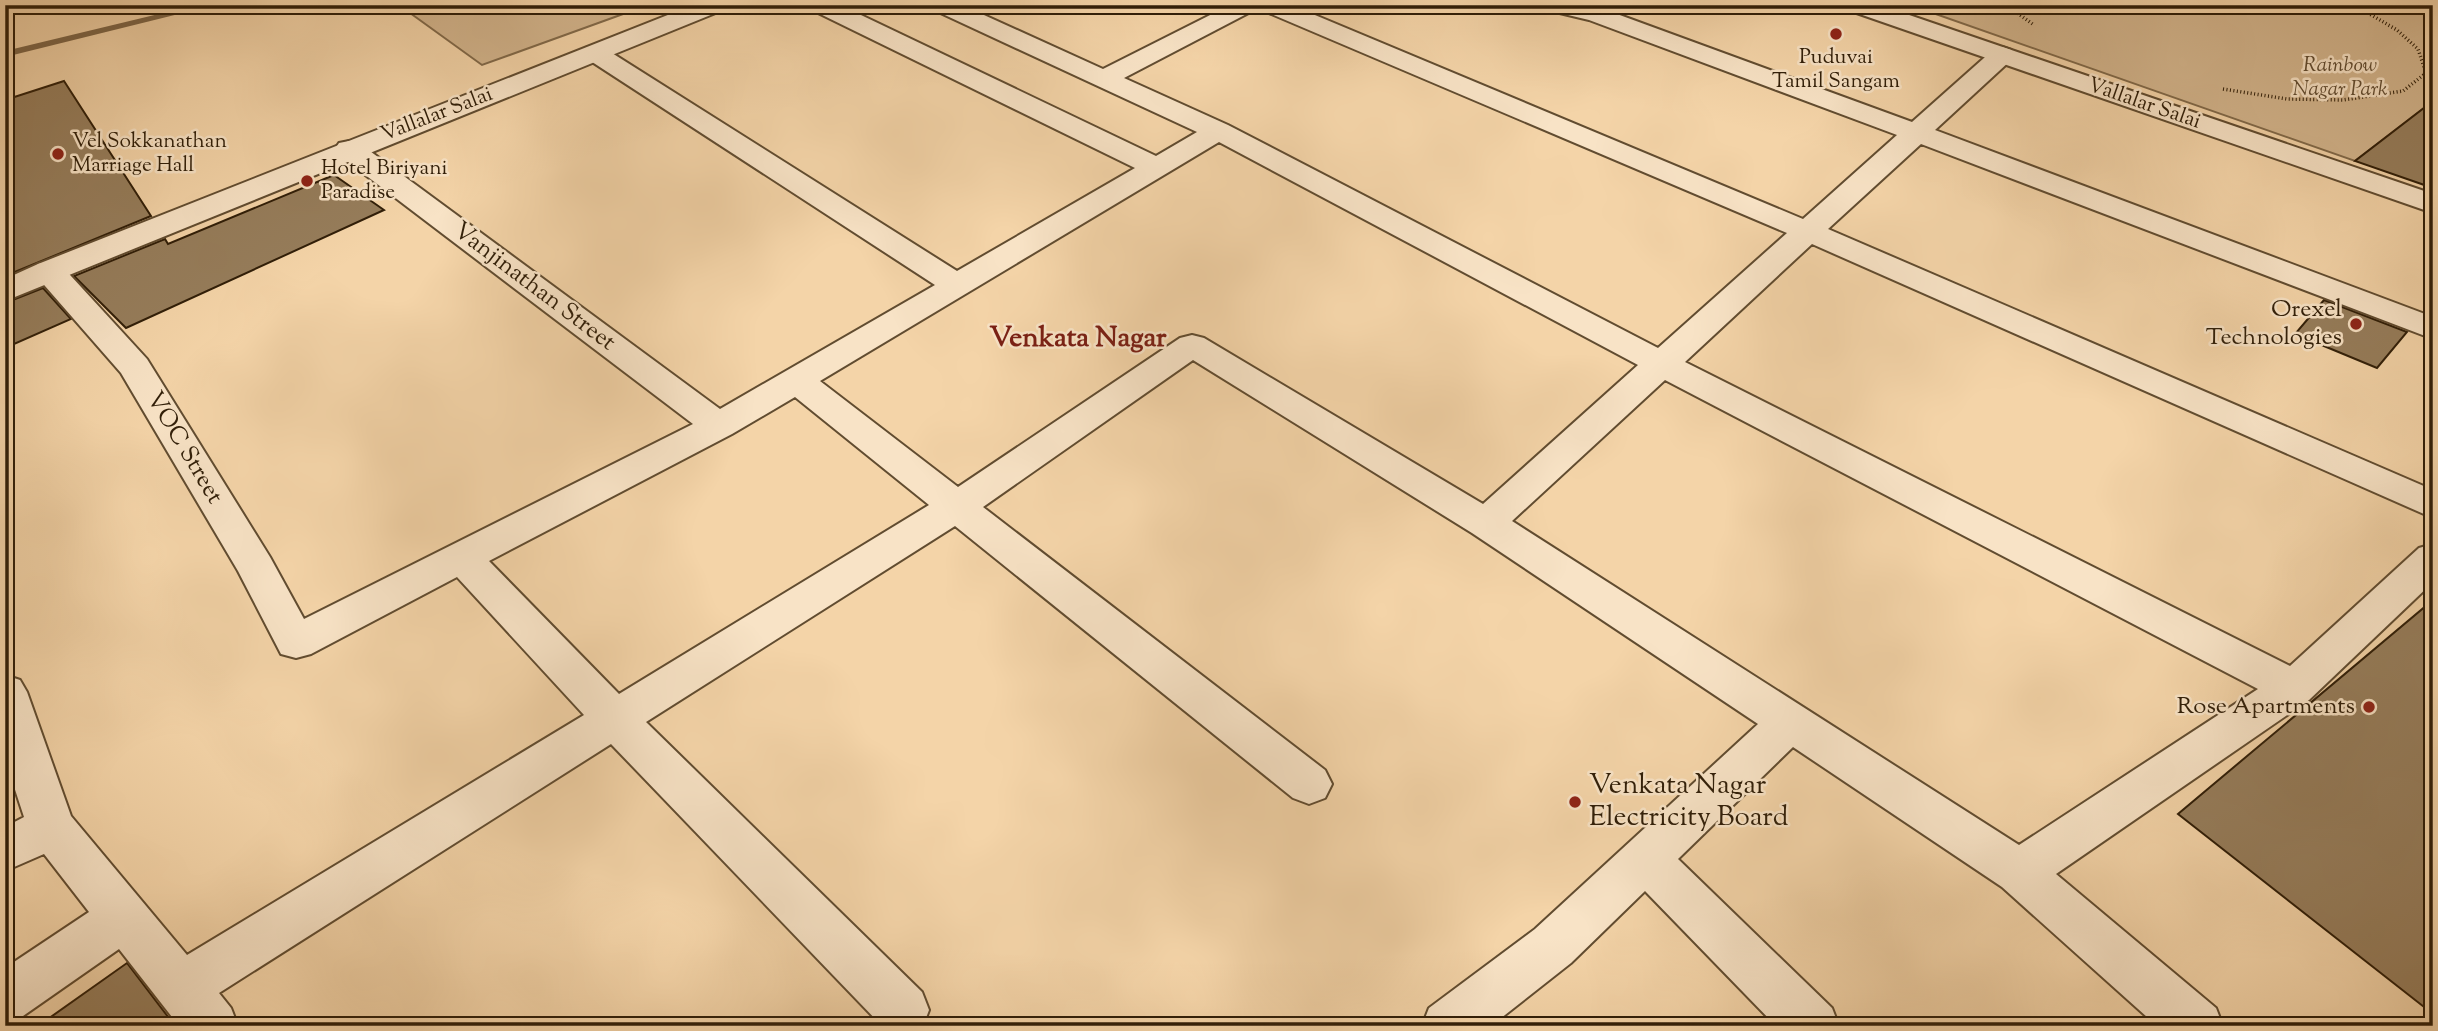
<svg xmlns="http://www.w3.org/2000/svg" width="2438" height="1031" viewBox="0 0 2438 1031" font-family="'Sorts Mill Goudy',serif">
<rect width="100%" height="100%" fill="#f4d4a8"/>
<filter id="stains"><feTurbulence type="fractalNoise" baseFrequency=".00286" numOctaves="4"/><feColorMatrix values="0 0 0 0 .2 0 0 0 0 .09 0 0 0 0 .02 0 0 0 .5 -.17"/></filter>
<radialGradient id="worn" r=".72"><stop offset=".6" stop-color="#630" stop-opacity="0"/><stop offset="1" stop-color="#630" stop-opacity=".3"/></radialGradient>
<path fill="#d3b58d" stroke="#826a4a" stroke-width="2" d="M 399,5 L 648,5 L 482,65 Z
M 1910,5 L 2404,5 L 2433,14 L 2433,101 L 2355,161 Z"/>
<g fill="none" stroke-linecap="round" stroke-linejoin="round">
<path fill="#7d6648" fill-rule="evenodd" d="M 196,5 L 215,5 L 5,57 L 5,51 Z"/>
</g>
<path fill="#967d5b" stroke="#301e08" stroke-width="2" d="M 64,81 L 151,216 L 5,276 L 5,100 Z
M 2433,101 L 2433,188 L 2355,161 Z
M 334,175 L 384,210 L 126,328 L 74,276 L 165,239 L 168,244 Z
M 43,288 L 71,319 L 5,348 L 5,303 Z
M 2324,300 L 2407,332 L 2377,368 L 2295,334 Z
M 2433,600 L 2433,1014 L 2178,814 Z
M 127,963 L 175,1026 L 38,1026 Z"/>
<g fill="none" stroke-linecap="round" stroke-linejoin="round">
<defs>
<path id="minor" d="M 808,5 L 840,5 L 1156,156 L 1197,132 L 934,10 L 930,5 L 962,5 L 1103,69 L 1230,5 L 1291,5 L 1803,219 L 1897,135 L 1589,20 L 1547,10 L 1543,5 L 1586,5 L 1606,10 L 1912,122 L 1993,50 L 2002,47 L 2011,50 L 2015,55 L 2011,60 L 1935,130 L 2433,317 L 2433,339 L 1921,144 L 1828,229 L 2433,490 L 2433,518 L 1812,244 L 1685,362 L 2290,666 L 2419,548 L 2433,544 L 2433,582 L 2309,700 L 2056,874 L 2216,1008 L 2223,1026 L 2157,1026 L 2002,887 L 1793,747 L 1678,859 L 1832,1008 L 1839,1026 L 1776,1026 L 1645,891 L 1571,963 L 1491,1026 L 1422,1026 L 1429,1008 L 1535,929 L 1758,724 L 1472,533 L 1193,360 L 983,507 L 1325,770 L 1332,784 L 1325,798 L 1309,804 L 1293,798 L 955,526 L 646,722 L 922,992 L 929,1010 L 923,1026 L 882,1026 L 611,744 L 219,993 L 231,1008 L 238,1026 L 179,1026 L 119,949 L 23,1016 L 5,1023 L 5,968 L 89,912 L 44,854 L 5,871 L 5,827 L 24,817 L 5,759 L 5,675 L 20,680 L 27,692 L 71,816 L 187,955 L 584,715 L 457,577 L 311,654 L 296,658 L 281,654 L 238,571 L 121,373 L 38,278 L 33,271 L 38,264 L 49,262 L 60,264 L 147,359 L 270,557 L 304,619 L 693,424 L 339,155 L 335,149 L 339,143 L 349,141 L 359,143 L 720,409 L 935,285 L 586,58 L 582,53 L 586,48 L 595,45 L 604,48 L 957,271 L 1135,168 L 812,10 ZM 1260,7 L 1262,10 L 1787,233 L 1658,348 L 1228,125 L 1124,78 ZM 1219,142 L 1638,365 L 1483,504 L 1204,338 L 1192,335 L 1180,338 L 958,487 L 820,381 ZM 1665,380 L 2258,689 L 2019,845 L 1512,521 ZM 795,397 L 929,505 L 619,694 L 489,561 L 732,434 Z
M 2419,5 L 2433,5 L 2433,13 L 2423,10 Z"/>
<path id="tertiary" d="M 693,5 L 727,5 L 723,10 L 5,301 L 5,279 L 38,264 Z
M 1844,5 L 1880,5 L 2433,194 L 2433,213 L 1848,10 Z"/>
</defs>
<use href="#minor" stroke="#614c30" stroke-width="4"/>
<use href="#tertiary" stroke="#614c30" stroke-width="4"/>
<path stroke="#301e08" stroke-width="3.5" stroke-dasharray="1 2.5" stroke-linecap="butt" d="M 2006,5 L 2034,25
M 2223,89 L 2287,99 L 2343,100 L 2403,91 L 2426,73 L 2418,49 L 2397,30 L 2354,5"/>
<use href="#minor" fill="#f8e3c6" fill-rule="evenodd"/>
<use href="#tertiary" fill="#f8e3c6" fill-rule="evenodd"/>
</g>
<g fill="#8f2418" stroke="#f8e3c6" stroke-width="2.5">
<circle cx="1836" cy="34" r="7"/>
<circle cx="58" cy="154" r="7"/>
<circle cx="307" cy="181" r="7"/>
<circle cx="2356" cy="324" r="7"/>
<circle cx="2369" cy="707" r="7"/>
<circle cx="1575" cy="802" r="7"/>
</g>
<g text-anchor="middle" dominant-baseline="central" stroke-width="5" stroke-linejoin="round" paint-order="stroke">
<g font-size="21" fill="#301e08" stroke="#f8e3c6" text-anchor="start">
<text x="1836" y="58" text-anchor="middle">Puduvai<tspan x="1836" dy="24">Tamil Sangam</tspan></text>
<text x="72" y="142">Vel Sokkanathan<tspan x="72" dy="24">Marriage Hall</tspan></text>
<text x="321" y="169">Hotel Biriyani<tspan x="321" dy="24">Paradise</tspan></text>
</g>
<g font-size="21" font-style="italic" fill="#614b30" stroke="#f8e3c6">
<text x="2340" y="66">Rainbow<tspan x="2340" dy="24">Nagar Park</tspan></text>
</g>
<g font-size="21" fill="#301e08" stroke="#f8e3c6">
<text transform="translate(2144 104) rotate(19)">Vallalar Salai</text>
<text transform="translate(437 115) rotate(-21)">Vallalar Salai</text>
</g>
<g font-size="24" fill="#301e08" stroke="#f8e3c6">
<text transform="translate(534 287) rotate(37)">Vanjinathan Street</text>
<text transform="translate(184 448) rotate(59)">VOC Street</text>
</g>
<g font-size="24" fill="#301e08" stroke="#f8e3c6" text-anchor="end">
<text x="2342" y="310">Orexel<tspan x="2342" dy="28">Technologies</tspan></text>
<text x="2355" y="707">Rose Apartments</text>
</g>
<g font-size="28" font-weight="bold" fill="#7a1f14" stroke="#f8e3c6">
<text x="1078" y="339">Venkata Nagar</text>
</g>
<g font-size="28" fill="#301e08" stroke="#f8e3c6" text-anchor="start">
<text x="1589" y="786">Venkata Nagar<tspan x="1589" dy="32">Electricity Board</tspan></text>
</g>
</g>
<rect width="2438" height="1031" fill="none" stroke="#f4d4a8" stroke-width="28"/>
<rect x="7" y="7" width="2424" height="1017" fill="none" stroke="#301e08" stroke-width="3.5"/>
<rect x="14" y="14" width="2410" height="1003" fill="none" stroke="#301e08" stroke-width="2"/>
<rect width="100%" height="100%" filter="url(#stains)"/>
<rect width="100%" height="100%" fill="url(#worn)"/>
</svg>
